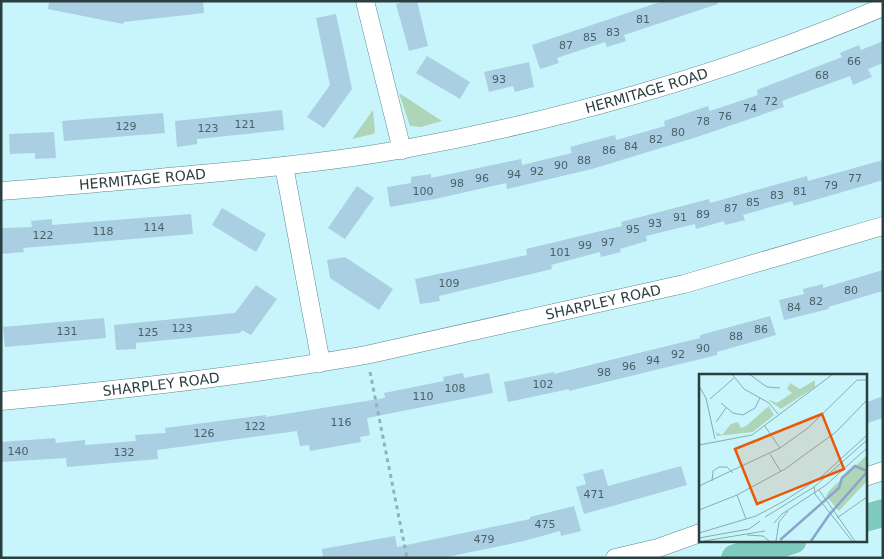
<svg xmlns="http://www.w3.org/2000/svg" width="884" height="559" viewBox="0 0 884 559" font-family="'DejaVu Sans',sans-serif">
<rect width="100%" height="100%" fill="#c7f5fb"/>
<path fill="#afd5b9" d="M 399,93 L 442,121 L 421,127 L 410,126 Z
M 373,110 L 375,132 L 373,134 L 352,139 Z"/>
<path fill="#aacee2" d="M 49,1 L 203,1 L 204,13 L 124,22 L 123,24 L 48,9 Z
M 407,1 L 417,1 L 428,46 L 409,51 L 396,4 Z
M 663,1 L 717,1 L 718,4 L 624,35 L 626,41 L 607,47 L 605,42 L 557,58 L 559,63 L 540,69 L 532,45 Z
M 336,14 L 352,89 L 324,128 L 307,117 L 330,85 L 316,18 Z
M 883,41 L 883,63 L 868,69 L 872,77 L 853,85 L 850,76 L 782,101 L 784,107 L 697,137 L 592,169 L 507,189 L 506,183 L 435,199 L 390,207 L 387,187 L 411,183 L 411,177 L 431,174 L 431,178 L 521,159 L 522,165 L 572,153 L 570,147 L 615,135 L 616,140 L 665,126 L 664,121 L 708,106 L 710,111 L 758,95 L 757,90 L 842,57 L 840,53 L 859,45 L 861,50 Z
M 427,56 L 470,82 L 460,99 L 416,73 Z
M 529,62 L 534,87 L 515,92 L 513,86 L 489,92 L 484,72 Z
M 282,110 L 284,130 L 197,139 L 197,144 L 177,147 L 175,121 Z
M 163,113 L 165,133 L 64,141 L 62,121 Z
M 54,132 L 56,158 L 35,159 L 35,153 L 10,154 L 9,134 Z
M 883,160 L 883,180 L 870,184 L 794,206 L 792,201 L 743,215 L 745,220 L 725,225 L 724,221 L 696,229 L 695,224 L 646,236 L 647,241 L 620,249 L 621,252 L 601,257 L 600,252 L 551,265 L 552,269 L 439,296 L 440,301 L 420,304 L 415,279 L 527,255 L 526,249 L 622,226 L 621,222 L 709,199 L 710,203 L 807,176 L 808,181 Z
M 357,186 L 374,198 L 345,239 L 328,228 Z
M 222,208 L 266,234 L 256,252 L 212,225 Z
M 191,214 L 193,234 L 23,248 L 24,252 L 1,254 L 2,228 L 32,227 L 31,221 L 52,219 L 52,225 Z
M 345,257 L 393,289 L 379,310 L 330,278 L 327,260 Z
M 883,270 L 883,291 L 828,307 L 829,309 L 784,320 L 779,300 L 804,294 L 803,289 L 823,284 L 823,288 Z
M 256,285 L 277,299 L 251,335 L 242,330 L 240,333 L 136,343 L 136,349 L 116,350 L 114,325 L 235,313 Z
M 770,316 L 776,335 L 717,352 L 717,355 L 569,391 L 569,389 L 508,402 L 504,382 L 554,372 L 554,374 L 663,347 L 700,338 L 700,335 Z
M 104,318 L 106,338 L 5,347 L 3,327 Z
M 463,373 L 464,378 L 489,373 L 493,393 L 367,418 L 370,435 L 360,437 L 361,442 L 310,451 L 309,445 L 300,446 L 297,431 L 157,450 L 158,459 L 67,467 L 66,458 L 1,462 L 1,442 L 55,438 L 56,443 L 85,440 L 85,445 L 136,441 L 135,435 L 166,433 L 165,428 L 266,415 L 266,417 L 385,398 L 384,393 L 444,381 L 443,377 Z
M 883,396 L 883,418 L 865,424 L 865,403 Z
M 681,466 L 687,485 L 584,514 L 576,487 L 586,484 L 583,474 L 603,469 L 608,486 Z
M 574,506 L 581,531 L 561,536 L 560,531 L 524,541 L 442,558 L 323,558 L 322,549 L 395,536 L 397,547 L 530,519 L 530,517 Z"/>
<g fill="none" stroke-linecap="round" stroke-linejoin="round">
<defs>
<g id="street">
<path d="M 365,1 L 402,150"/>
<path d="M 284,166 L 321,363"/>
<path id="s1" d="M 1,191 C 68,186 134,180 201,174 C 269,168 337,161 404,149 C 568,119 730,72 883,7"/>
<path id="s2" d="M 1,401 C 123,390 245,376 366,355 L 684,284 L 883,226"/>
<path d="M 865,477 L 883,471"/>
<path d="M 615,558 L 658,548 L 700,533"/>
</g>
<path id="primary" d="M 865,518 L 883,513
M 735,558 L 793,540"/>
</defs>
<use href="#street" stroke="#5e898f" stroke-width="19"/>
<use href="#primary" stroke="#fff" stroke-width="29"/>
<path stroke="#8fb3b8" stroke-width="3" stroke-dasharray="4 4" stroke-linecap="butt" d="M 370,372 L 407,558"/>
<use href="#street" stroke="#fff" stroke-width="18"/>
<use href="#primary" stroke="#7fcbbf" stroke-width="28"/>
</g>
<g text-anchor="middle" dominant-baseline="central" stroke-width="4" stroke-linejoin="round" paint-order="stroke">
<g font-size="11" fill="#4a6168">
<text x="643" y="19">81</text>
<text x="613" y="32">83</text>
<text x="590" y="37">85</text>
<text x="566" y="45">87</text>
<text x="854" y="61">66</text>
<text x="822" y="75">68</text>
<text x="499" y="79">93</text>
<text x="771" y="101">72</text>
<text x="750" y="108">74</text>
<text x="725" y="116">76</text>
<text x="703" y="121">78</text>
<text x="245" y="124">121</text>
<text x="126" y="126">129</text>
<text x="208" y="128">123</text>
<text x="678" y="132">80</text>
<text x="656" y="139">82</text>
<text x="631" y="146">84</text>
<text x="609" y="150">86</text>
<text x="584" y="160">88</text>
<text x="561" y="165">90</text>
<text x="537" y="171">92</text>
<text x="514" y="174">94</text>
<text x="482" y="178">96</text>
<text x="855" y="178">77</text>
<text x="457" y="183">98</text>
<text x="831" y="185">79</text>
<text x="423" y="191">100</text>
<text x="800" y="191">81</text>
<text x="777" y="195">83</text>
<text x="753" y="202">85</text>
<text x="731" y="208">87</text>
<text x="703" y="214">89</text>
<text x="680" y="217">91</text>
<text x="655" y="223">93</text>
<text x="154" y="227">114</text>
<text x="633" y="229">95</text>
<text x="103" y="231">118</text>
<text x="43" y="235">122</text>
<text x="608" y="242">97</text>
<text x="585" y="245">99</text>
<text x="560" y="252">101</text>
<text x="449" y="283">109</text>
<text x="851" y="290">80</text>
<text x="816" y="301">82</text>
<text x="794" y="307">84</text>
<text x="182" y="328">123</text>
<text x="761" y="329">86</text>
<text x="67" y="331">131</text>
<text x="148" y="332">125</text>
<text x="736" y="336">88</text>
<text x="703" y="348">90</text>
<text x="678" y="354">92</text>
<text x="653" y="360">94</text>
<text x="629" y="366">96</text>
<text x="604" y="372">98</text>
<text x="543" y="384">102</text>
<text x="455" y="388">108</text>
<text x="423" y="396">110</text>
<text x="341" y="422">116</text>
<text x="255" y="426">122</text>
<text x="204" y="433">126</text>
<text x="18" y="451">140</text>
<text x="124" y="452">132</text>
<text x="594" y="494">471</text>
<text x="545" y="524">475</text>
<text x="484" y="539">479</text>
</g>
<g font-size="14" fill="#2a3d3f" stroke="#ebfcff">
<text stroke="none"><textPath href="#s1" startOffset="655">HERMITAGE ROAD</textPath></text>
<text stroke="none"><textPath href="#s1" startOffset="142">HERMITAGE ROAD</textPath></text>
<text stroke="none"><textPath href="#s2" startOffset="611">SHARPLEY ROAD</textPath></text>
<text stroke="none"><textPath href="#s2" startOffset="161">SHARPLEY ROAD</textPath></text>
</g>
</g>
<g transform="translate(699 374)">
<rect width="168" height="168" fill="#c7f5fb"/>
<path d="M 116,6 L 116,13 L 82,35 L 68,25 L 78,29 L 93,19 L 88,15 L 91,9 L 101,15 ZM 70,32 L 75,41 L 54,58 L 18,62 L 17,58 L 23,61 L 32,50 L 39,48 L 42,54 L 47,52 ZM 167,82 L 167,108 L 140,137 L 127,122 L 130,117 Z" fill="#afd5b9"/>
<path fill="none" stroke="#8da4ca" stroke-width="2.5" d="M 81,166 L 140,114 L 143,104 L 156,92 L 168,97M 112,167 L 130,141 L 168,98"/>
<path fill="none" stroke="#88abb0" stroke-width="1" d="M 33,0 L 45,15 L 70,29 L 79,40M 50,0 L 68,13 L 81,14M 0,12 L 7,24 L 16,65M 11,25 L 35,4M 22,29 L 34,39 L 44,41 L 56,34 L 61,24M 17,48 L 27,34M 65,51 L 81,74M 0,71 L 53,61 L 134,0M 71,80 L 82,98M 13,107 L 14,97 L 20,93 L 28,93 L 34,99M 0,112 L 81,74 L 109,54 L 158,6 L 168,6M 115,113 L 116,120 L 153,167M 120,116 L 156,167M 38,121 L 47,145M 0,136 L 38,121 L 86,95 L 137,58 L 168,26M 66,143 L 115,113 L 168,66M 138,144 L 168,123M 75,149 L 83,140 L 127,111 L 168,74M 0,159 L 57,142 L 85,127 L 122,103 L 168,61M 48,161 L 64,162 L 70,167M 0,164 L 50,155 L 61,147M 5,167 L 66,157M 77,167 L 80,148 L 89,137"/>
<path fill="#e8590c" fill-opacity="0.15" stroke="#e8590c" stroke-width="2.5" d="M 123,40 L 145,95 L 58,130 L 36,75 Z"/>
<rect width="168" height="168" fill="none" stroke="#2a3d3f" stroke-width="2.5"/>
</g>
<rect width="884" height="559" fill="none" stroke="#2a3d3f" stroke-width="5"/>
</svg>
